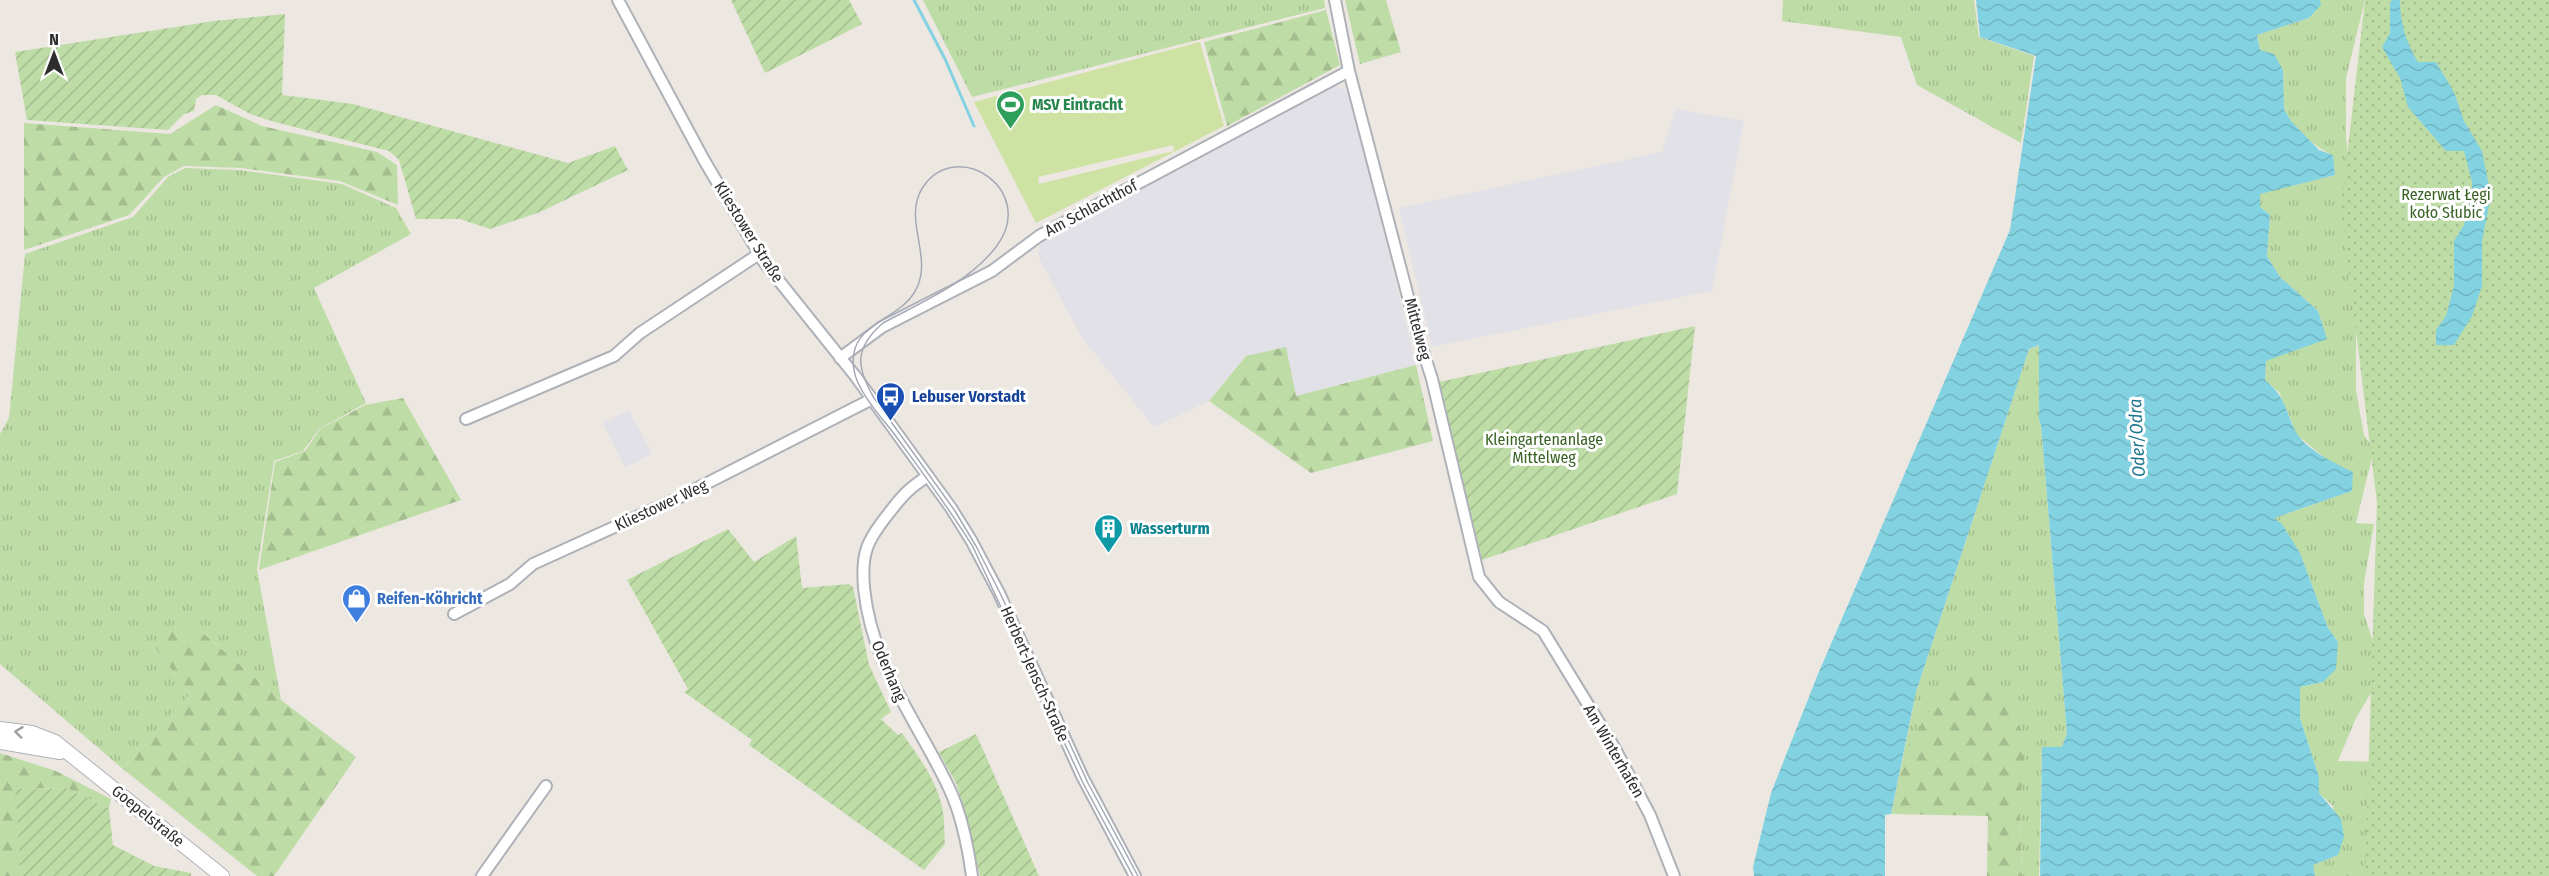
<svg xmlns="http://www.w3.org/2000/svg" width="2549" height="876" viewBox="0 0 2549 876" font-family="'Fira Sans Condensed',sans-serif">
<defs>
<pattern id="grass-tufts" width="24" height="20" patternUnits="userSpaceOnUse" patternTransform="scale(1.5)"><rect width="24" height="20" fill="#bedca6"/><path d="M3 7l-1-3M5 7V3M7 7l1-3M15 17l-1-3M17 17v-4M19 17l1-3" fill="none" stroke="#a4bd8f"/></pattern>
<pattern id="forest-firs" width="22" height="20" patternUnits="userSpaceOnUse" patternTransform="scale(1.5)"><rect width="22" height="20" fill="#bedca6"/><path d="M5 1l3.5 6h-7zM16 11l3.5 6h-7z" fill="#a4bd8f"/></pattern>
<pattern id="park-dots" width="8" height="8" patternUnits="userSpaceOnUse" patternTransform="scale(1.5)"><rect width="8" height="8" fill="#bedca6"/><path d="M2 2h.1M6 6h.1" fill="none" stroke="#a4bd8f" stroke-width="1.8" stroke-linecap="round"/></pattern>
<pattern id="garden-furrows" width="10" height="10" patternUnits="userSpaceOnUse" patternTransform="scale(1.5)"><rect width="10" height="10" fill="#bedca6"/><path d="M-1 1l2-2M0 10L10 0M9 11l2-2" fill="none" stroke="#a4bd8f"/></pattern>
<pattern id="water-waves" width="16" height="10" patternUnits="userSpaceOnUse" patternTransform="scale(1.5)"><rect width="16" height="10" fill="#83d2e1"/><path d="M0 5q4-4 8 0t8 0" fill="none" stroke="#71b5c1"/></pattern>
</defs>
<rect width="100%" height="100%" fill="#ede7e2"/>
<path fill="#e2e1e7" d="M 1334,86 L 1343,88 L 1351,100 L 1416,365 L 1296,396 L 1246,356 L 1209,401 L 1154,427 L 1082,338 L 1038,256 L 1042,239 Z
M 1676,109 L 1744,121 L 1712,291 L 1432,347 L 1399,208 L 1662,152 Z
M 629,410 L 652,454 L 625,467 L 603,423 Z"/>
<path fill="url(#grass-tufts)" d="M 923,0 L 1324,0 L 1325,8 L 972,97 Z
M 1783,0 L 1974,0 L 1979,37 L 2034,56 L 2021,143 L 1917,85 L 1901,37 L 1782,21 Z
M 2320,0 L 2365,0 L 2346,78 L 2346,137 L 2356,241 L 2356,390 L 2364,435 L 2374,449 L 2356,523 L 2374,524 L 2364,583 L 2364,614 L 2383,673 L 2356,718 L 2338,761 L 2392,762 L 2379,876 L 2315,876 L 2312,865 L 2338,855 L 2333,806 L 2319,793 L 2319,777 L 2300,718 L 2300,687 L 2323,682 L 2338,642 L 2328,628 L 2300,553 L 2273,518 L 2352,491 L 2332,464 L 2297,435 L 2279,392 L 2265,380 L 2266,361 L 2318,311 L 2280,277 L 2267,256 L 2270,215 L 2260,207 L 2260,193 L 2335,175 L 2333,155 C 2317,149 2288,125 2284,107 C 2282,95 2284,82 2283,70 L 2260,50 L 2257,35 L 2309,18 L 2320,5 Z
M 185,168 L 239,170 L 342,184 L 396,208 L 411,234 L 314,288 L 366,403 L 319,429 L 303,451 L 274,461 L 257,569 L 281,700 L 198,629 L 153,645 L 190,694 L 123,769 L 0,664 L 0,434 L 9,418 L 25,254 L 133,217 L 168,177 Z
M 2040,345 L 2039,420 L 2041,425 L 2067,733 L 2062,747 L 2042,748 L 2039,876 L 2022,876 L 2020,812 L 1904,752 L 1916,692 L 2029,349 Z"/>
<path fill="url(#forest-firs)" d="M 1345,0 L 1386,0 L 1401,52 L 1360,64 Z
M 1326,10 L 1340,65 L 1227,126 L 1204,42 Z
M 216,105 L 262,126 L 377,152 L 397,165 L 398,205 L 340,181 L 241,168 L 184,166 L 164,177 L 129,215 L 24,250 L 24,123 L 170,134 Z
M 1286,347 L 1296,396 L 1416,365 L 1433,441 L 1311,473 L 1209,401 L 1246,356 Z
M 403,398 L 461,500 L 259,570 L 275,462 L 305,451 L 320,429 L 365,405 Z
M 169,629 L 198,629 L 281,700 L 356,757 L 274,876 L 257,876 L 123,769 L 190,694 L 153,645 Z
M 1989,673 L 2012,700 L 2024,743 L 2020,812 L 2022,876 L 1987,876 L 1988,816 L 1891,814 L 1904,752 L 1950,678 Z
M 0,753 L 56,771 L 111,799 L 109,808 L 66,788 L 16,789 L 21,876 L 0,876 Z"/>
<path fill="url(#park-dots)" d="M 2365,0 L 2549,0 L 2549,876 L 2365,876 L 2377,503 L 2341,208 Z"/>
<path fill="url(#garden-furrows)" d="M 731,0 L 849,0 L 862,24 L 765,73 Z
M 285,14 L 282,95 L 353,104 L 568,163 L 615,146 L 628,170 L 540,212 L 490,229 L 460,219 L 416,219 L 399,160 L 389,151 L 271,121 L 250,114 L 216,95 L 202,95 L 196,99 L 194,111 L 184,114 L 168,130 L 27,120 L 15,52 L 214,21 Z
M 1695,326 L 1677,494 L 1482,560 L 1439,382 Z
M 728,529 L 754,562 L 796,536 L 802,588 L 849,584 L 853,587 L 869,665 L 891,712 L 881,719 L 898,735 L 902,733 C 918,756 936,779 942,807 C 945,818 944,832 945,844 L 924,870 L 749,745 L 752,740 L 684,692 L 688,689 L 627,580 Z
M 976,734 L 1039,876 L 980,876 L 957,785 L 939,752 Z
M 66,788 L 109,808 L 113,845 L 154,866 L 191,873 L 191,876 L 21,876 L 15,789 Z"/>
<path fill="#cee2a3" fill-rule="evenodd" d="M 1200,42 L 1224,126 L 1036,223 L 974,102 ZM 1173,145 L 1174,151 L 1039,184 L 1038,177 Z"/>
<path fill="url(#water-waves)" d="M 1976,0 L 2320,0 L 2321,5 L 2309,18 L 2257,35 L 2260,50 L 2274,54 L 2283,70 L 2284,109 L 2291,121 L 2319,150 L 2333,155 L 2335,175 L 2260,194 L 2260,207 L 2270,215 L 2267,256 L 2280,277 L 2318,311 L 2327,339 L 2266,361 L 2265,380 C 2287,398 2284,409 2296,432 C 2304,448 2337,465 2353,472 L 2352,491 L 2274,518 L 2282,524 L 2300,553 L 2328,628 L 2338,642 L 2336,669 L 2323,682 L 2300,687 L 2300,718 L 2319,777 L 2319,793 L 2341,819 L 2344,837 L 2338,855 L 2313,865 L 2315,876 L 2040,876 L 2042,747 L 2062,747 L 2067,733 L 2041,425 L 2039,420 L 2039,345 L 2029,349 L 1916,692 L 1891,814 L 1885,815 L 1885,876 L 1754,876 L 1753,867 L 1771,793 L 1818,674 L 2010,230 L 2036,56 L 1980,37 Z
M 2392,0 L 2400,0 C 2400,23 2406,43 2418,62 L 2436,62 L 2454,92 L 2464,121 L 2482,151 L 2491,196 L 2482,241 L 2482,286 L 2472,316 L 2454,345 L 2436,345 L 2436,330 L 2446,316 L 2454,286 L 2454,241 L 2464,225 L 2472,196 L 2472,182 L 2464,151 L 2446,151 L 2408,107 L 2400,78 L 2382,47 L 2390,33 L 2390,3 Z"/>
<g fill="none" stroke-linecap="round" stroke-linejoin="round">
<path stroke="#83d2e1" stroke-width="3" d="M 914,0 L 945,59 L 974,126"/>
<defs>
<path id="minor" d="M 618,0 L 704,160 L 764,262 L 856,377 L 951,508 L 971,540 L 999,593 L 1082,776 L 1135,876
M 1335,0 L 1349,71 L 1418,335 L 1432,379 L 1479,577 L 1499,602 L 1543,631 L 1614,747 L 1650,815 L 1674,876
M 840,358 L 882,327 L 992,271 L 1039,236 L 1349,71
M 466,419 L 614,356 L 640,333 L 759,254
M 928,476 C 909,488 902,496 889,513 C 881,523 871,536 867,548 C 863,559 863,576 864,588 C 872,667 917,720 949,788 C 962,815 968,847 972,876
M 454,614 L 510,584 L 533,564 L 678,498 L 872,399
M 482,876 L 546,786"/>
<path id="tertiary" d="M 0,729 L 32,733 L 55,742 L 222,876
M 0,742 L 60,752"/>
</defs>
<use href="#minor" stroke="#aeb1b8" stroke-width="14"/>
<use href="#tertiary" stroke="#aeb1b8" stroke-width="16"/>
<use href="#minor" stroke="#fff" stroke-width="10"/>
<use href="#tertiary" stroke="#fff" stroke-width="14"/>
<path stroke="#a5a9b5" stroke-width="1.5" d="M 1133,876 L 1084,785 L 973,547 C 949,508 922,472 895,435 C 882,418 857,391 854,370 C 846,324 896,322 914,293 C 936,259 901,220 923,187 C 957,136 1039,191 996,247 C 968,283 922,302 883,323 C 854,348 856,367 874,398 L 955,511 L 976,546 L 1000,593 L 1088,783 L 1138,876"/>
</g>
<defs><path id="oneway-chevron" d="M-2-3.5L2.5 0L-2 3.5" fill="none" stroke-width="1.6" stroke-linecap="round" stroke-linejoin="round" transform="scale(1.5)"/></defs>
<use stroke="#a0a0a0" href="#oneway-chevron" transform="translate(19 732) rotate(-173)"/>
<defs>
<symbol id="stadium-pin" viewBox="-11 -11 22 30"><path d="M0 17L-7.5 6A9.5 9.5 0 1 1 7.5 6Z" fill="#2e9e5b" stroke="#fff"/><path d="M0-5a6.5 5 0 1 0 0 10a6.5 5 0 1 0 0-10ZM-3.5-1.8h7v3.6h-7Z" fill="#fff"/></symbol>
<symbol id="bus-pin" viewBox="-11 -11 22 30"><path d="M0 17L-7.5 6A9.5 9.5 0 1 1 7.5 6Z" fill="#1a4fb4" stroke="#fff"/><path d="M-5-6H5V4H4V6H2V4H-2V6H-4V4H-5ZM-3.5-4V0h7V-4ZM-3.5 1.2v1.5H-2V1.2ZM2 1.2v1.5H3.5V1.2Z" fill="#fff"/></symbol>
<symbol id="building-pin" viewBox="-11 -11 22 30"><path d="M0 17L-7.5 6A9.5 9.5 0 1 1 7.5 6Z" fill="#0f9aa8" stroke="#fff"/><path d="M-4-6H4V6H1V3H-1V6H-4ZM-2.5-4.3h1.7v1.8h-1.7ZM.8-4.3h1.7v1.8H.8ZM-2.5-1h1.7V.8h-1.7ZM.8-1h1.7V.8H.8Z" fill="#fff"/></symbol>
<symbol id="shop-pin" viewBox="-11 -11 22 30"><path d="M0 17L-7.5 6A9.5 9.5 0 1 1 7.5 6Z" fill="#3f7fe0" stroke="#fff"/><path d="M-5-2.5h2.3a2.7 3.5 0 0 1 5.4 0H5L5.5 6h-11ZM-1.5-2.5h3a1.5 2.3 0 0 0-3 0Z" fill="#fff"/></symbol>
</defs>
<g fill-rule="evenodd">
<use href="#stadium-pin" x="994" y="88" width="33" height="45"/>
<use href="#bus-pin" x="874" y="380" width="33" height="45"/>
<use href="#building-pin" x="1092" y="512" width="33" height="45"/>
<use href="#shop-pin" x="340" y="582" width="33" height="45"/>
</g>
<g text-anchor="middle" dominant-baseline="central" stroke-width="6" stroke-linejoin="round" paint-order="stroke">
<g font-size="16" font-weight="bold" fill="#27864d" stroke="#fff" text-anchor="start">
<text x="1032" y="104">MSV Eintracht</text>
</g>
<g font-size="16" fill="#396325" stroke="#fff">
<text x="2446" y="194">Rezerwat Łęgi<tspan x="2446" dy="18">koło Słubic</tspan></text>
<text x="1544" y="439">Kleingartenanlage<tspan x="1544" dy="18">Mittelweg</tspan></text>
</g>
<g font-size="16" fill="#2d2d2d" stroke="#fff">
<text transform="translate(1091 208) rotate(-28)">Am Schlachthof</text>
<text transform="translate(749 232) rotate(58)">Kliestower Straße</text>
<text transform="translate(1418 329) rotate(75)">Mittelweg</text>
<text transform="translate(661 505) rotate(-25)">Kliestower Weg</text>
<text transform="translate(889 671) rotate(67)">Oderhang</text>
<text transform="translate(1035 674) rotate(66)">Herbert-Jensch-Straße</text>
<text transform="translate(1614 751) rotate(60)">Am Winterhafen</text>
<text transform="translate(148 816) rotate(39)">Goepelstraße</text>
</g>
<g font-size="16" font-weight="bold" fill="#164399" stroke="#fff" text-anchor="start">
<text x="912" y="396">Lebuser Vorstadt</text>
</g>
<g font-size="16" font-weight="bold" fill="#0d838f" stroke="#fff" text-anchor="start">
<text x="1130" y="528">Wasserturm</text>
</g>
<g font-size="16" font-weight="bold" fill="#366cbe" stroke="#fff" text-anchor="start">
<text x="377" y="598">Reifen-Köhricht</text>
</g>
<g font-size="18" font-style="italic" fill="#1f768f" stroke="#fff">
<text transform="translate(2137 438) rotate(-93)">Oder/Odra</text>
</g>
</g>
<g transform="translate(54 54)" stroke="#ffffff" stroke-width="4.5" paint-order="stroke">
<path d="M0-4.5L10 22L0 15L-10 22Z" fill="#2d2d2d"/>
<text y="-9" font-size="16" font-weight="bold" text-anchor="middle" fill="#2d2d2d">N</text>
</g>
</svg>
